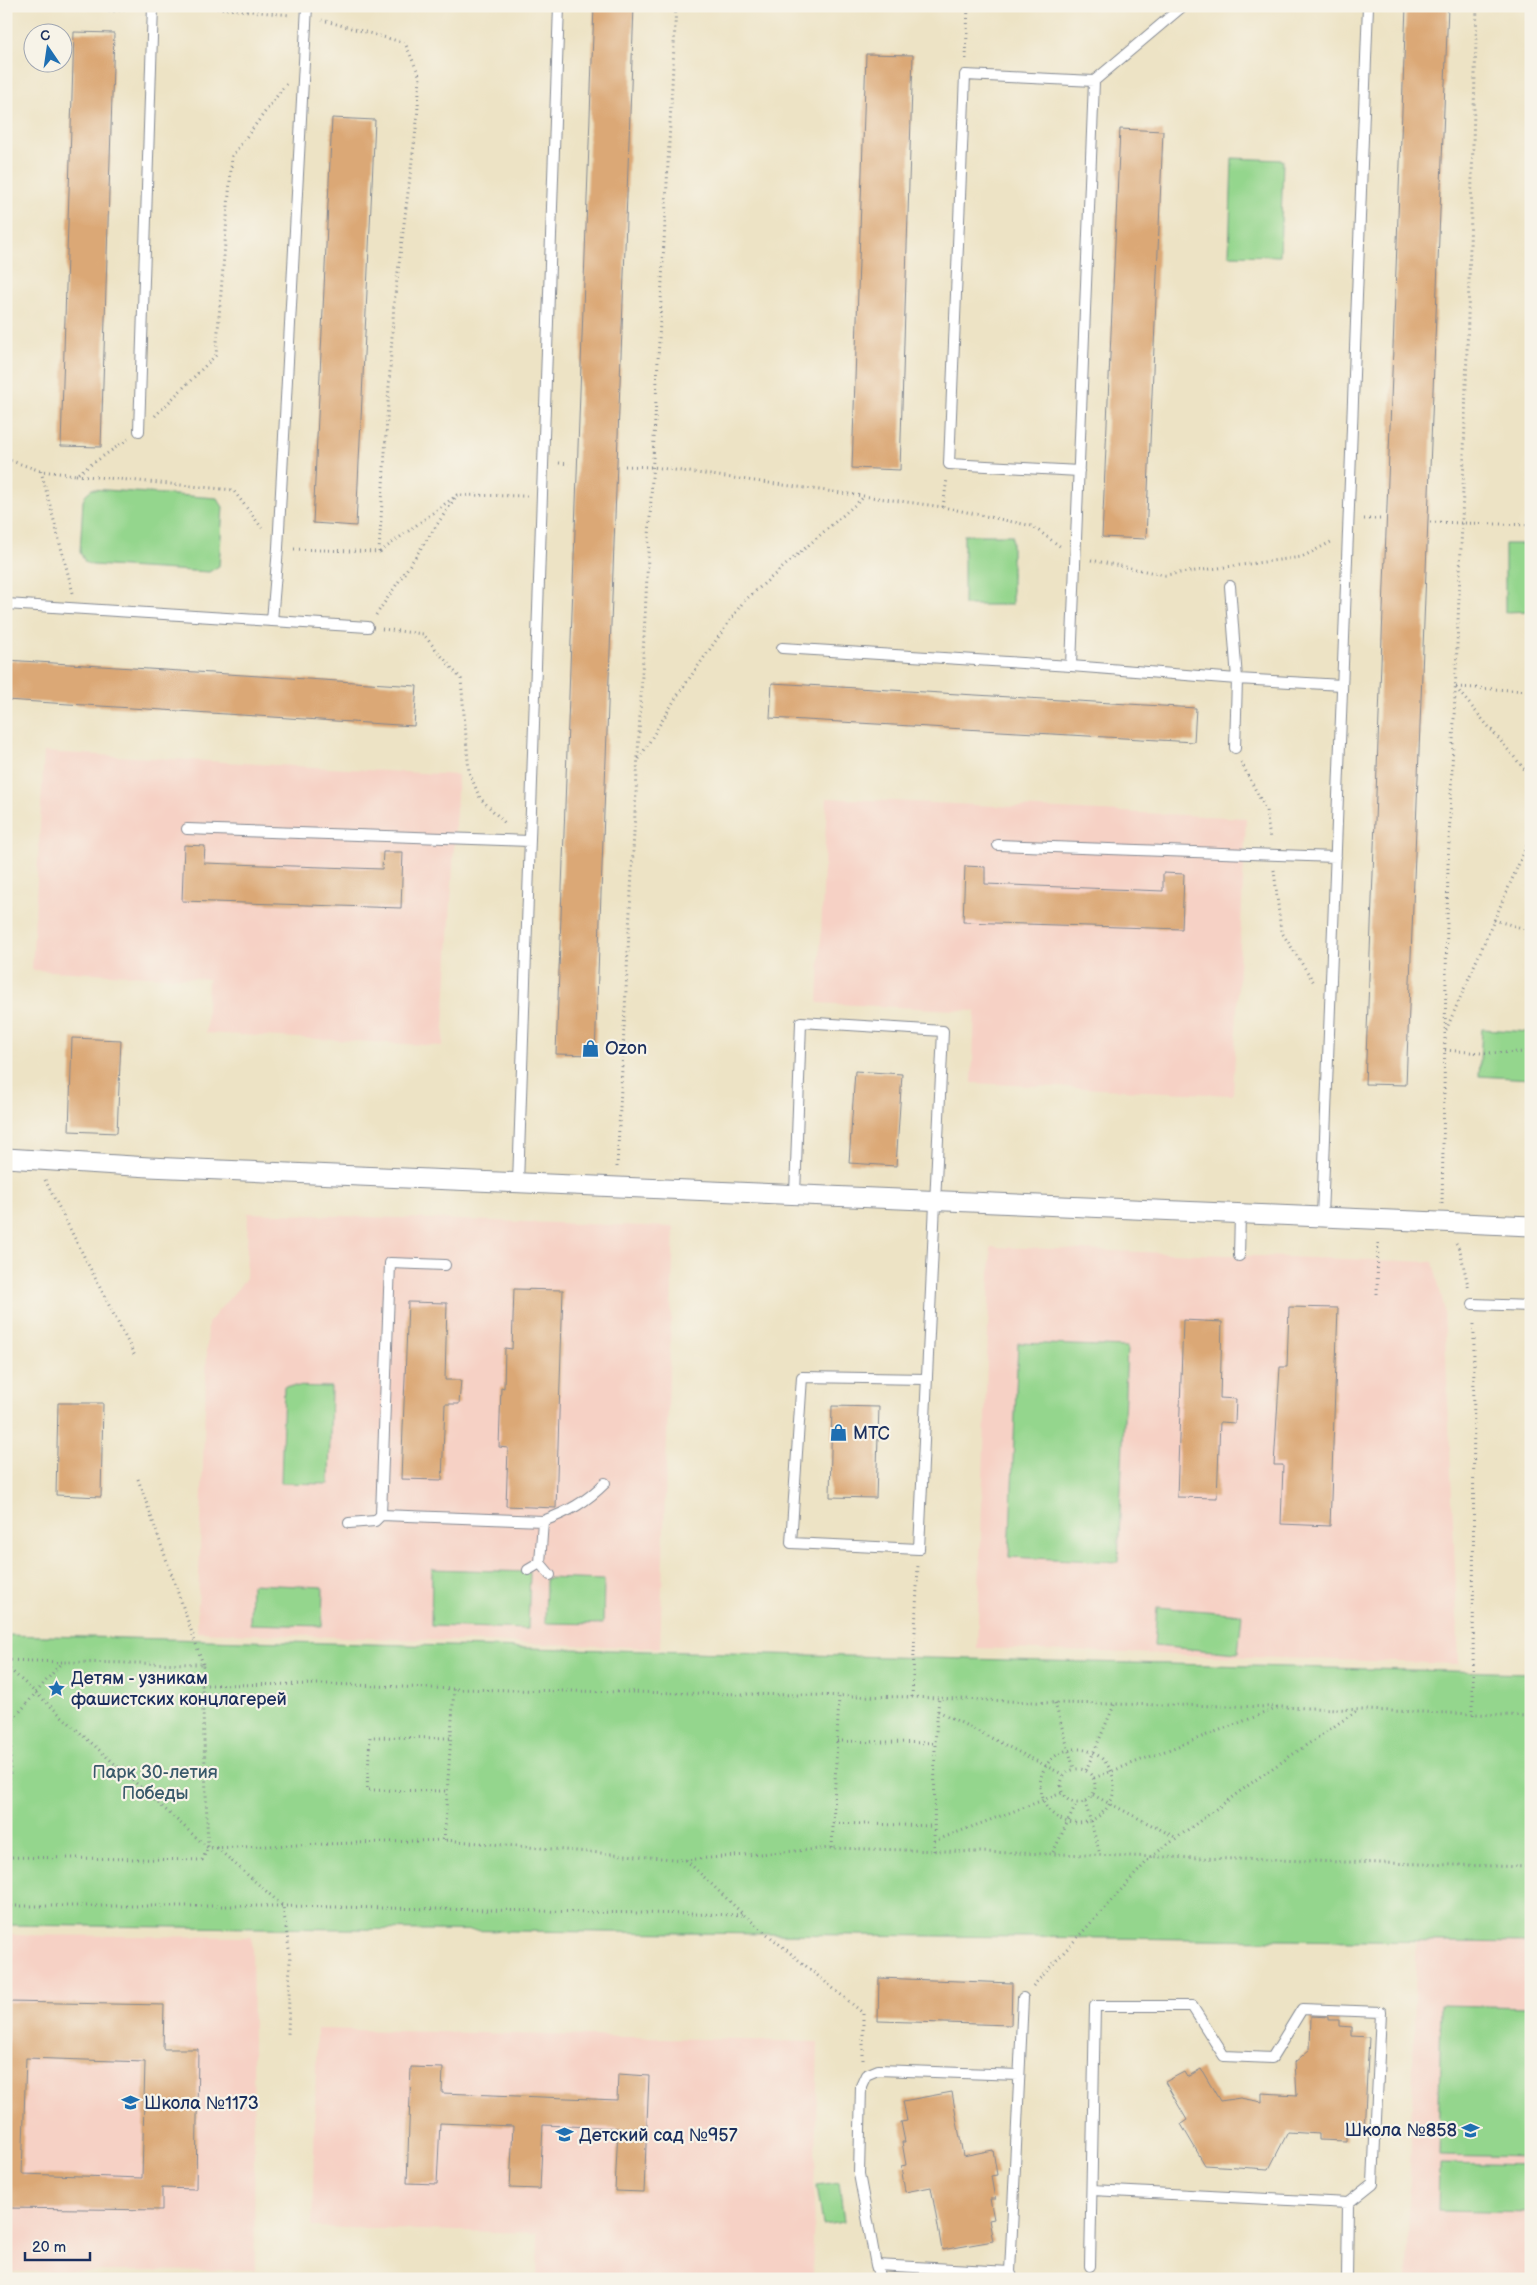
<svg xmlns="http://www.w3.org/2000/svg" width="1537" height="2285" viewBox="0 0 1537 2285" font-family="'Balsamiq Sans',sans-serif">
<rect width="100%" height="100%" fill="#f7f3e8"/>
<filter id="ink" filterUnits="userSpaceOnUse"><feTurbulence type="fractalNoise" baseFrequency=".02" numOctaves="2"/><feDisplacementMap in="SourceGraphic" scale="10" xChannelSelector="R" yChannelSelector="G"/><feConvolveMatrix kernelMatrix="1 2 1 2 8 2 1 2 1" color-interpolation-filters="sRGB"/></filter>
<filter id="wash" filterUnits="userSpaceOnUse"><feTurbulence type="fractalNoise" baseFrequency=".0096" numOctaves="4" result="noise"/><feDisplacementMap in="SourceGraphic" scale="20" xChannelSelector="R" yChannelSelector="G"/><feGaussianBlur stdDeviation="1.12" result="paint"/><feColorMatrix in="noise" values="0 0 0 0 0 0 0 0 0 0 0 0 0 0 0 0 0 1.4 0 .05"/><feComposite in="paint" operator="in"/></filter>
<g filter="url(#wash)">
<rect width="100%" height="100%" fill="#ede3c5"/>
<path fill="#f6d1c5" d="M 44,752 L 458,775 L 443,1046 L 206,1033 L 208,979 L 32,970 Z
M 827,798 L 1246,818 L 1233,1095 L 972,1083 L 975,1011 L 818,1003 Z
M 248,1213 L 674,1227 L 660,1648 L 197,1632 L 208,1323 L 246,1279 Z
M 991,1247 L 1433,1262 L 1444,1307 L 1459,1664 L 977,1648 Z
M 1418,1889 L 1531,1891 L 1531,2279 L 1407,2279 Z
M 6,1935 L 252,1937 L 255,2270 L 6,2272 Z
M 317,2029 L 818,2042 L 812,2279 L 537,2279 L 538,2233 L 312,2227 Z"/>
<path fill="#94d68d" stroke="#588276" d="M 1232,158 L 1283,160 L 1280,256 L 1229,255 Z
M 92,489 L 217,498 L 223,507 L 219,566 L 209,572 L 92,565 L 85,562 L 80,552 L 83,501 L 86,494 Z
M 964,535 L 1012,535 L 1012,605 L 964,605 Z
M 1505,544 L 1531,544 L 1531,611 L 1505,612 Z
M 1482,1029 L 1531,1032 L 1531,1079 L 1479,1076 Z
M 1018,1343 L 1127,1347 L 1118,1562 L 1009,1557 Z
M 284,1386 L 331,1387 L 329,1484 L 281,1483 Z
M 432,1569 L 530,1572 L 528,1629 L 431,1626 Z
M 546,1578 L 604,1580 L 603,1624 L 545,1623 Z
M 251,1584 L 323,1587 L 322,1626 L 250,1624 Z
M 1157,1607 L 1242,1614 L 1238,1653 L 1154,1646 Z
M 6,1635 L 1531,1673 L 1531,1943 L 6,1925 Z
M 1441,2005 L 1531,2007 L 1531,2157 L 1438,2155 Z
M 1440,2163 L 1531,2165 L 1531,2213 L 1439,2211 Z
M 839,2182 L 844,2222 L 823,2225 L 817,2185 Z"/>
<g id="blocks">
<path fill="#dba876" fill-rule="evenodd" d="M 594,6 L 634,6 L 595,1055 L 556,1054 Z
M 1406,6 L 1448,6 L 1406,1085 L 1365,1084 Z
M 74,32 L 114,33 L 101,447 L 61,446 Z
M 866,54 L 913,55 L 900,470 L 852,468 Z
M 332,118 L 375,120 L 356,526 L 313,523 Z
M 1120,129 L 1163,131 L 1146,539 L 1102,537 Z
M 6,660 L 417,686 L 414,726 L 6,700 Z
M 772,683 L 1196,708 L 1194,742 L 770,718 Z
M 184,845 L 205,846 L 204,863 L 382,869 L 383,852 L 403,852 L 401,908 L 182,901 Z
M 965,866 L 985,867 L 985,884 L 1163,891 L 1163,873 L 1184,874 L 1182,929 L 963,922 Z
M 72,1038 L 121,1040 L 117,1133 L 69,1131 Z
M 855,1071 L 902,1074 L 896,1166 L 849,1163 Z
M 514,1289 L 563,1290 L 556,1508 L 506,1506 L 508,1448 L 499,1447 L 501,1387 L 504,1388 L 505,1348 L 512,1349 Z
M 408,1302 L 447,1303 L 445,1380 L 461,1380 L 459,1404 L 445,1404 L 442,1480 L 401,1479 Z
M 1289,1307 L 1338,1308 L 1330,1526 L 1281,1524 L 1283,1465 L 1274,1465 L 1280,1367 L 1287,1367 Z
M 1183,1320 L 1222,1322 L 1220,1398 L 1236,1399 L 1235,1423 L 1220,1422 L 1217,1498 L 1177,1497 Z
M 58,1403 L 103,1403 L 101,1497 L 56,1495 Z
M 832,1406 L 879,1407 L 876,1498 L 830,1497 Z
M 879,1978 L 1012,1983 L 1011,2025 L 878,2021 Z
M 8,2002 L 164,2005 L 163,2049 L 198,2049 L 196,2189 L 162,2188 L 162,2210 L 6,2208 ZM 26,2058 L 145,2062 L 142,2178 L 22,2174 Z
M 1311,2016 L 1328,2017 L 1328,2020 L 1339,2020 L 1339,2026 L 1352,2027 L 1352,2036 L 1369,2037 L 1364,2132 L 1346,2131 L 1346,2141 L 1319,2140 L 1319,2134 L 1288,2132 L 1269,2169 L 1205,2165 L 1181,2124 L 1187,2120 L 1165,2082 L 1184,2072 L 1187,2077 L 1201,2069 L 1220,2101 L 1240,2098 L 1262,2102 L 1262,2093 L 1297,2095 L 1295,2062 L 1310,2049 Z
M 411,2067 L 443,2068 L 442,2093 L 617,2100 L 618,2074 L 649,2076 L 644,2192 L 615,2191 L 618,2128 L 543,2125 L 540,2189 L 510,2188 L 513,2126 L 440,2123 L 437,2184 L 407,2183 Z
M 952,2092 L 963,2156 L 993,2150 L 997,2175 L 991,2176 L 995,2199 L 990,2199 L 994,2219 L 989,2220 L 993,2241 L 942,2250 L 931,2187 L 905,2192 L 901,2166 L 906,2165 L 902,2142 L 905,2142 L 901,2122 L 907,2121 L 903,2101 Z"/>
</g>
</g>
<g filter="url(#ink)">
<use href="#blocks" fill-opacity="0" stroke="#848992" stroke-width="1"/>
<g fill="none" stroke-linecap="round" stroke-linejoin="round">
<defs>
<path id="lane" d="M 139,431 L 153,6
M 1079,471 L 949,464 L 965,75 L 1094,81 L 1183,6
M 6,604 L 368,627
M 272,621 L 278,548 L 307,6
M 782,648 L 1071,666 L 1094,81
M 1071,666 L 1237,679 L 1230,586
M 1235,748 L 1237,679 L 1342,685
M 187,829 L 530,841
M 998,845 L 1336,857
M 518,1183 L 559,6
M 795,1195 L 801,1022 L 943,1031 L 919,1549 L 791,1543 L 802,1377 L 927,1379
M 1322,1217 L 1368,6
M 1239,1256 L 1240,1214
M 1473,1304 L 1531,1306
M 381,1515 L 543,1521 C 568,1512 586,1502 605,1483
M 543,1521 L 540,1563 L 550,1575
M 349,1523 L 375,1521 L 381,1515 L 390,1263 L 445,1265
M 528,1570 L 540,1563
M 1092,2190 L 1348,2203 L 1347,2279
M 876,2265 L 880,2279
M 1090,2266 L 1095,2006 L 1192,2006 L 1224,2056 L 1272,2058 L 1302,2009 L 1381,2012 L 1373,2183 L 1348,2203
M 1010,2272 L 876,2265 L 859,2174 L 861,2086 L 866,2075 L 878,2070 L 1019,2075
M 1013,2279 L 1010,2272 L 1023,1998"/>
<path id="street" d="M 6,1158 L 149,1167 L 1531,1226"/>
</defs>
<use href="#lane" stroke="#848992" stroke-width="12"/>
<use href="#street" stroke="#848992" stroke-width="21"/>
<path stroke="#848992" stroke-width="3" stroke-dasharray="1 4" stroke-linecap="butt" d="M 79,6 L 116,11 L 136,6
M 197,6 L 291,15
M 966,59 L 968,6
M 155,416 L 216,355 L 232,156 L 286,84
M 6,459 L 41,471 L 76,475 L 128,439
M 559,463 L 569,464
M 625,466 L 653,467 L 943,507 L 1032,526 L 1061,547
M 41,471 L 73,593
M 76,475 L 233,490 L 262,528
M 943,507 L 947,479
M 1364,519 L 1381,519
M 1430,522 L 1531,525
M 294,549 L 379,552 L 394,303 L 417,121 L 420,77 L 405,43 L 322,20
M 380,552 L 457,495 L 527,496
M 1091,560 L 1165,575 L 1302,557 L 1331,542
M 376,615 L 457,495
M 382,629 L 423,634 L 461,679 L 469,772 L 480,798 L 506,824
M 1456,687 L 1531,691
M 1456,688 L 1531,777
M 639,759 L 677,696 L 743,602 L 864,497
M 1241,762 L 1266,810 L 1270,839
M 1274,870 L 1281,931 L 1315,984
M 1494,920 L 1529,930 L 1527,970
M 1446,1030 L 1531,836
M 1445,1050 L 1481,1053 L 1531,1052
M 617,1167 L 676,6
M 45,1180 L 136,1358
M 1442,1204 L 1448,866 L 1462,523 L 1477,6
M 1456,1243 L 1460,1250 L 1469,1290
M 1377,1294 L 1378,1240
M 138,1479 L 203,1664
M 6,1660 L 62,1662 L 12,1721 L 6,1863
M 6,1666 L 208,1848 L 444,1840 L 685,1860 L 832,1848 L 1531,1867
M 202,1685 L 328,1684 L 454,1689 L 912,1697 L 1055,1703 L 1281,1707 L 1531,1716
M 912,1697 L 918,1565
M 1055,1703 L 1074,1769
M 938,1711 L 1064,1775
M 1473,1715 L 1474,1318
M 837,1741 L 935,1743
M1040 1786a37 37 0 1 1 74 0a37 37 0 1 1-74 0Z
M1061 1786a17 17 0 1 1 34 0a17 17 0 1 1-34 0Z
M 1086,1770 L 1115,1703
M 1094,1778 L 1278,1708
M 445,1791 L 367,1790 L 370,1737 L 450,1738
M 1093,1795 L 1177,1838
M 1085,1802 L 1100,1854
M 834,1823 L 933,1826
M 444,1840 L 454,1689
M 934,1841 L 1062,1793
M 217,1848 L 283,1906 L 290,1956 L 288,2035
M 832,1848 L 839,1696
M 934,1851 L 935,1743 L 939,1698
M 1053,1852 L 1077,1803
M 7,1857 L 202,1860 L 208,1848 L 202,1685 L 203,1664 L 62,1662
M 686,1860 L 744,1915 L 863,2013 L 863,2060
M 6,1906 L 283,1906 L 744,1915
M 1033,1986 L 1152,1856 L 1261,1776 L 1358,1710"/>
<use href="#lane" stroke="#fff" stroke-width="10"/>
<use href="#street" stroke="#fff" stroke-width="19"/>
</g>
</g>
<defs>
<symbol id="shop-bare" viewBox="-9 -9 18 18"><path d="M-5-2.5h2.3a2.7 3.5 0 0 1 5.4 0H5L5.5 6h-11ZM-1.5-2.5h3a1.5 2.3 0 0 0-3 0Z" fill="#1f6fb2" stroke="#f7f3e8" stroke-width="2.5" paint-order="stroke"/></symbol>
<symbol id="sight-bare" viewBox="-9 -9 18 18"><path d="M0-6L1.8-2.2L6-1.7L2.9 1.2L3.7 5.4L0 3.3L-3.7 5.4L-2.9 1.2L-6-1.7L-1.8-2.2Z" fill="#1f6fb2" stroke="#f7f3e8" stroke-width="2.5" paint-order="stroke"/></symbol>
<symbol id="school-bare" viewBox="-9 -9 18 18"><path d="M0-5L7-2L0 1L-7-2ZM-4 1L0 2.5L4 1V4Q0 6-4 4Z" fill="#1f6fb2" stroke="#f7f3e8" stroke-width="2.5" paint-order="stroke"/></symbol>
</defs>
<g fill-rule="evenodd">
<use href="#shop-bare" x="578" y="1036" width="25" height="25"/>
<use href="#shop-bare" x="826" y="1420" width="25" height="25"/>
<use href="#sight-bare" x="44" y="1676" width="25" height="25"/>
<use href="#school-bare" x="118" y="2090" width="25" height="25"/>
<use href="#school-bare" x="1458" y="2118" width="25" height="25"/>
<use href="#school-bare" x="552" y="2122" width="25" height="25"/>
</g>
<g text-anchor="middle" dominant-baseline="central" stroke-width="4.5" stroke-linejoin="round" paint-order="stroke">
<g font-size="18" fill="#1b2f5e" stroke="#f7f3e8" text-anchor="start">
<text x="605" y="1048">Ozon</text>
<text x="853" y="1433">МТС</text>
<text x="71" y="1678">Детям - узникам<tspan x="71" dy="21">фашистских концлагерей</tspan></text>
<text x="144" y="2103">Школа №1173</text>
<text x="1457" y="2130" text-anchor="end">Школа №858</text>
<text x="579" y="2135">Детский сад №957</text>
</g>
<g font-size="18" fill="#39596a" stroke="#f7f3e8">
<text x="155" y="1772">Парк 30-летия<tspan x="155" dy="21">Победы</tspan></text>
</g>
</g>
<rect width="1537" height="2285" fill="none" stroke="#f7f3e8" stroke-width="25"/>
<g transform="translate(48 48) rotate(347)"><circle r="24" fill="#f7f3e8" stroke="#9fa5b1"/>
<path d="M0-4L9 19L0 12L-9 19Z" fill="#1f6fb2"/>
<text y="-8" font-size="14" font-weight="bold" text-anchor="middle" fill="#1b2f5e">С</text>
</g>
<path d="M25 2252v8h65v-8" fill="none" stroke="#1b2f5e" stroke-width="2.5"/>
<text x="32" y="2252" font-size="15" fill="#1b2f5e" stroke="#f7f3e8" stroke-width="4" paint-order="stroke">20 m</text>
</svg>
